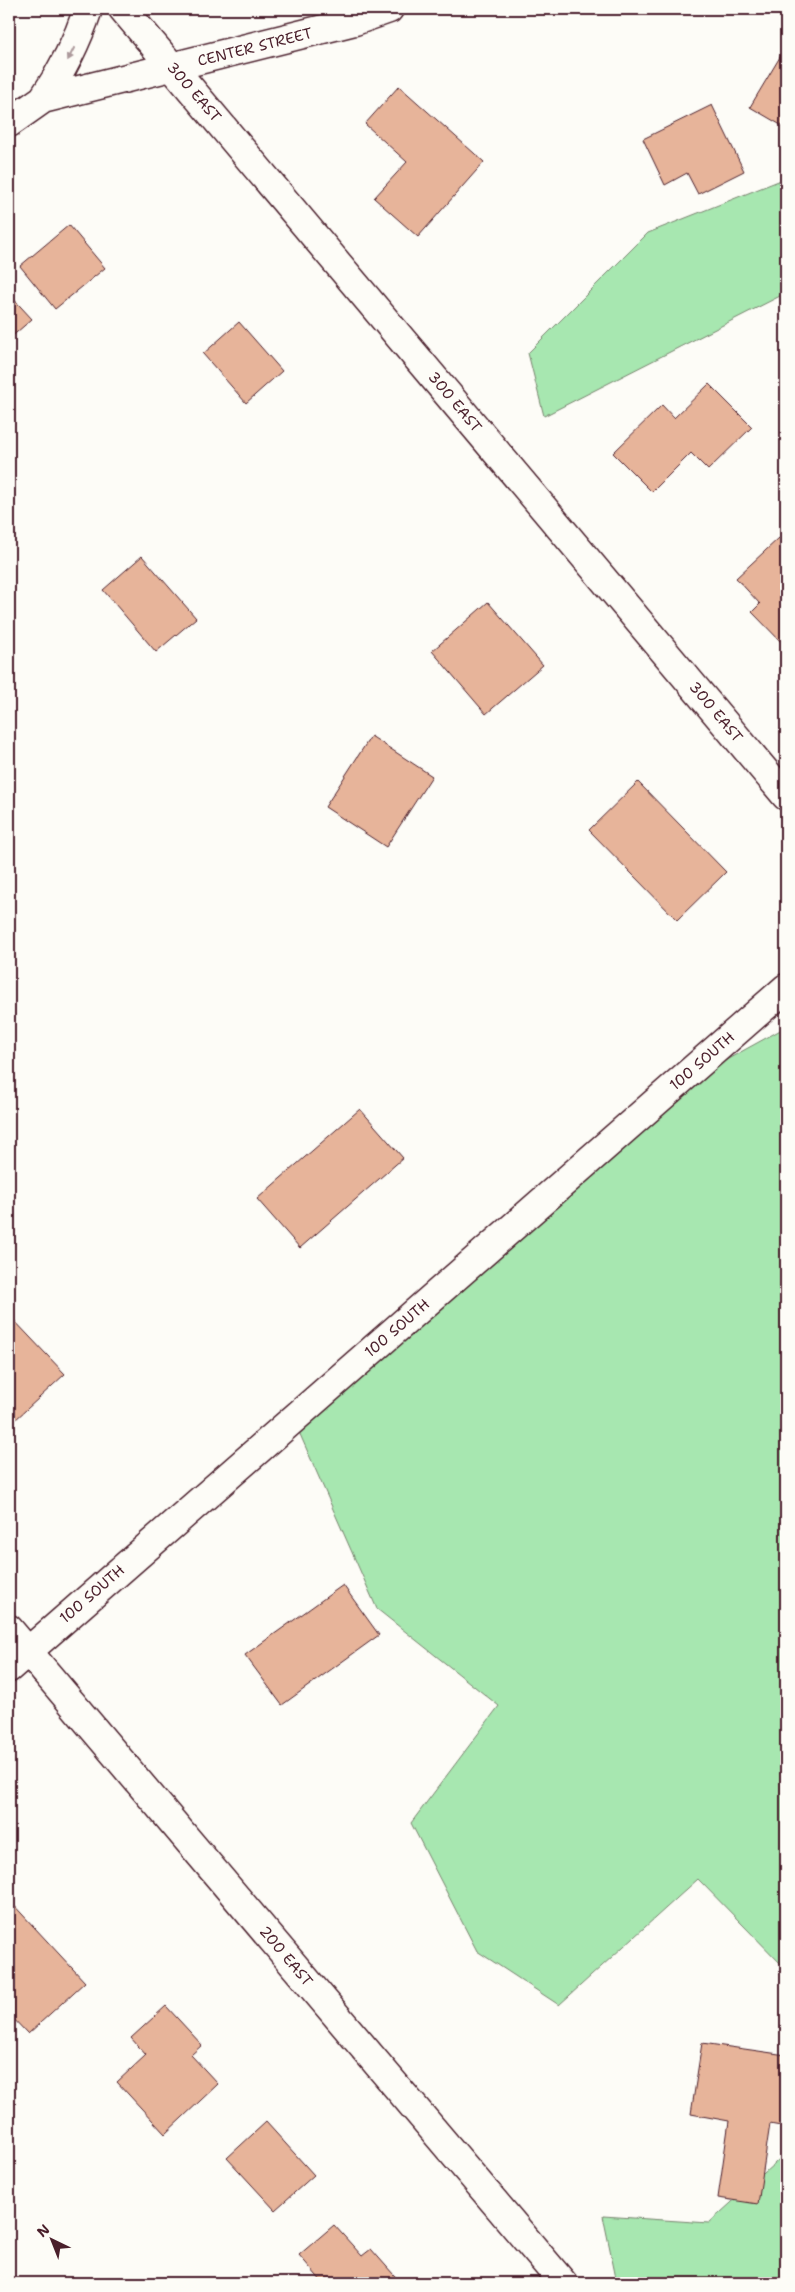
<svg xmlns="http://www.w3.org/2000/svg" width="795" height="2292" viewBox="0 0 795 2292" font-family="'Shantell Sans',sans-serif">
<rect width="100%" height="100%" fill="#fdfcf7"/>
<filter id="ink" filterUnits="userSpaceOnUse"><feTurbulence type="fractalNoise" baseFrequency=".02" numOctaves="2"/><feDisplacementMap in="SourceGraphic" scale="10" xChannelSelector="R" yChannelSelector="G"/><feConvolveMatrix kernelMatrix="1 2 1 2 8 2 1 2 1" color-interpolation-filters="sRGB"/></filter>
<g filter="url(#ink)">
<path fill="#a7e7b0" stroke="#78836e" d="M 786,178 L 786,293 L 544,416 L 528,353 L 648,233 Z
M 786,1027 L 786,1969 L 698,1879 L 559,2005 L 477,1951 L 411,1823 L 499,1706 L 377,1609 L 299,1432 L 708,1070 Z
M 786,2153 L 786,2283 L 617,2283 L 603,2216 L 709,2223 Z"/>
<path fill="#e7b49a" stroke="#4a1f2b" d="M 786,47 L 786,128 L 750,107 Z
M 399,86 L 484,162 L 418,237 L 374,198 L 407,162 L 365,124 Z
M 712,105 L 744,171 L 698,194 L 687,173 L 665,185 L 643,139 Z
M 69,225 L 105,268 L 55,309 L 20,266 Z
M 9,294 L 32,319 L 9,339 Z
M 239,322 L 282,371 L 246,403 L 203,354 Z
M 709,384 L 752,427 L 708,470 L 691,453 L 652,492 L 613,453 L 662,405 L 674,418 Z
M 779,538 L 786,546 L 786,647 L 752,612 L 760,604 L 736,578 Z
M 142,556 L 196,618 L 156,652 L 103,590 Z
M 488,602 L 543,665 L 486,714 L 432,651 Z
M 371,736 L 432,776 L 386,847 L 325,807 Z
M 638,782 L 726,872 L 677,920 L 589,830 Z
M 360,1109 L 403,1158 L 300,1248 L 257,1199 Z
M 11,1317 L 65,1374 L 14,1421 L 9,1415 L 9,1319 Z
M 343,1585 L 379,1635 L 282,1705 L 245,1655 Z
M 9,1900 L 85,1982 L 28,2034 L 9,2014 Z
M 166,2006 L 202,2045 L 191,2055 L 218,2084 L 165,2134 L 117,2082 L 146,2055 L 131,2038 Z
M 702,2043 L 786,2055 L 786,2127 L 770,2124 L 758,2204 L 718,2198 L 729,2121 L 691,2114 Z
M 266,2122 L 314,2175 L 275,2210 L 227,2158 Z
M 334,2225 L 362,2256 L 371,2249 L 401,2283 L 323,2283 L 299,2255 Z"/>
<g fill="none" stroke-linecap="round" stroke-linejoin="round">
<defs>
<path id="street" d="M 173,68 L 786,796
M 9,1629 L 563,2283
M 9,1668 L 786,988"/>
<path id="secondary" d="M 123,9 L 173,68
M 43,99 C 63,70 77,42 88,9
M 9,123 L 43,99 L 355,21 L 389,9"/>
</defs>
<use href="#street" stroke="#4a1f2b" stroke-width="31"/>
<use href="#secondary" stroke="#4a1f2b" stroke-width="31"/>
<use href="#street" stroke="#fdfcf7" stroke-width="28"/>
<use href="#secondary" stroke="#fdfcf7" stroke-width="28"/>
</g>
<defs><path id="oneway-solid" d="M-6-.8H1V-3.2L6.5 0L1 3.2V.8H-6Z" transform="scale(1.25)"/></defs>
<use fill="#ac999b" href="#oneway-solid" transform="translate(71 54) rotate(117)"/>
</g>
<g text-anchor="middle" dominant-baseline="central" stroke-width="5" stroke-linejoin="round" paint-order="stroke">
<g font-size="15" fill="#4a1f2b" stroke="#fdfcf7">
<text transform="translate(255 47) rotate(-14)">CENTER STREET</text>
<text transform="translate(194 92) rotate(49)">300 EAST</text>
<text transform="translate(455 402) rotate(50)">300 EAST</text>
<text transform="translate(716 712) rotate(50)">300 EAST</text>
<text transform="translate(702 1061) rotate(-41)">100 SOUTH</text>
<text transform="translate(397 1328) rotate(-41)">100 SOUTH</text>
<text transform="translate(92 1594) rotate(-41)">100 SOUTH</text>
<text transform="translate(286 1956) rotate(50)">200 EAST</text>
</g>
</g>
<rect width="795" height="2292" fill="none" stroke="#fdfcf7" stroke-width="30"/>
<rect x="15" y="15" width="765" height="2262" fill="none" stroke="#4a1f2b" stroke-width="2" filter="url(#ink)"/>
<g transform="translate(52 2240) rotate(317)" stroke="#fdfcf7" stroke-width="4" paint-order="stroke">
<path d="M0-4L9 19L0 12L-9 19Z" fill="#4a1f2b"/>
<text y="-8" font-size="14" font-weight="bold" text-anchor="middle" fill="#4a1f2b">N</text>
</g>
</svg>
